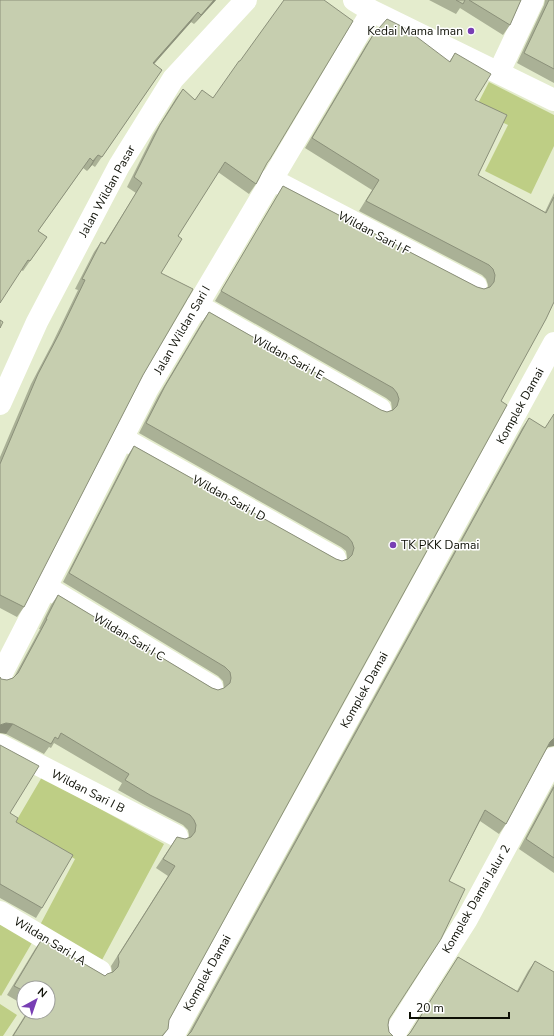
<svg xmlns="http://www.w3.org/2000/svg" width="554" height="1036" viewBox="0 0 554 1036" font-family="'Nunito Sans',sans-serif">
<rect width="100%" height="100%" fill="#e4eccd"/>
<path fill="#bece85" d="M 489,82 L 554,115 L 554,146 L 531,194 L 485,171 L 508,125 L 475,109 Z
M 42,777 L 164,844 L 102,960 L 40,925 L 75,859 L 15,823 Z
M 0,920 L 33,941 L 1,996 L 0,995 Z
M 0,1004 L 17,1015 L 3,1036 L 0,1036 Z"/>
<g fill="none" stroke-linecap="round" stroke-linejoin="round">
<path stroke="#fff" stroke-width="22" d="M 372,11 L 554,100
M 499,72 L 533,0
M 271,179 L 476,286
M 197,305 L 380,409
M 0,404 L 37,322 L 119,166 L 173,79 L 246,0
M 122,438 L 335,558
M 46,587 L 212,687
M 0,677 L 147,390 L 372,11 L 354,0
M 0,745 L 177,836
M 0,912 L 100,971
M 173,1036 L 359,699 L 554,343
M 393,1036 L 467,919 L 554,758"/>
</g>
<path fill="#aab196" d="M 0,0 L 216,0 L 194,24 L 191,22 L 154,64 L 162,70 L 95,167 L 92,165 L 87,171 L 83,168 L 38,231 L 47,237 L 23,271 L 21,270 Z
M 429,0 L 521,0 L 510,25 L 503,35 L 460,8 L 456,14 Z
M 545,0 L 554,0 L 554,83 L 517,63 L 544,5 Z
M 373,35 L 449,62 L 455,53 L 475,100 L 478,175 L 545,212 L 554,193 L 554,302 L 169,1020 L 168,1029 L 163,1036 L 12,1036 L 27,1012 L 48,1012 L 48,988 L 24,988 L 24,1005 L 7,995 L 35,949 L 42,939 L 105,976 L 112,972 L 111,966 L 168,876 L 156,868 L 177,837 L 185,839 L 189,837 L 189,835 L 188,830 L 183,825 L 143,804 L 118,790 L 122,783 L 54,743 L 51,748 L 49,747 L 44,754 L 6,734 L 1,679 L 7,680 L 13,678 L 14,677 L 40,629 L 39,629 L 51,605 L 58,595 L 212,688 L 218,690 L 224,688 L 223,681 L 218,676 L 63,582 L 128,455 L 134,446 L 336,559 L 342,561 L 347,559 L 347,557 L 346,551 L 341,547 L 139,433 L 158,396 L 202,322 L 209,312 L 381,410 L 387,412 L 392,410 L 392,409 L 391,402 L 386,398 L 215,301 L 277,196 L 283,186 L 477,287 L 484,289 L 488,287 L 488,285 L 486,279 L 482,275 L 359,211 L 372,190 L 305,148 L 366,45 Z
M 183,89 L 264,168 L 256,184 L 249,194 L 218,172 L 178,236 L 161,273 L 143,375 L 24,607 L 17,617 L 0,608 L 0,457 L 31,384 L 52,344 L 78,290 L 75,289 L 94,252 L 101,242 L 104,244 L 136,193 L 127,187 L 153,135 L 176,98 Z
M 529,418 L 553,746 L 548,747 L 547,748 L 506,824 L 499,834 L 480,821 L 449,881 L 389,1019 L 388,1025 L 389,1032 L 187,1036 L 522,428 Z
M 0,745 L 10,813 L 16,822 L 42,908 L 36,918 L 0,898 Z
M 554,784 L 554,873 L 519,849 Z
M 458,957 L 517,991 L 528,971 L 535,961 L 554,1036 L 409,1034 Z"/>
<path fill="#8b907a" d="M 214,0 L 216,0 L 194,24 L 201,15 Z
M 198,12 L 191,22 L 146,73 L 153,63 Z
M 98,155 L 92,165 L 87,171 L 93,161 Z
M 6,723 L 13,724 L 6,734 L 0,733 L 0,725 Z
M 554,738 L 554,746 L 548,747 L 543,752 L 550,742 Z"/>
<path fill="#c6ceaf" stroke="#8b907a" d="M 0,0 L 214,0 L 201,15 L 198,12 L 153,63 L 162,70 L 102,157 L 98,155 L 93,161 L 90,158 L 38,231 L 47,237 L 30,261 L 28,260 L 0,303 Z
M 284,0 L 324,0 L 353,21 L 270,159 L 267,163 L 256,184 L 225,162 L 178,236 L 182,239 L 161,273 L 193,289 L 192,291 L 143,375 L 24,607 L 0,595 L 0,464 L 38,374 L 59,334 L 85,280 L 82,279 L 101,242 L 105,244 L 142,183 L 134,177 L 160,125 L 183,89 L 195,100 L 202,90 L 213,98 L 239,61 L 240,61 Z
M 456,0 L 465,0 L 463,4 Z
M 469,0 L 521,0 L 510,25 Z
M 549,0 L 554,0 L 554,69 L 524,53 Z
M 387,19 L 405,28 L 450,62 L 455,53 L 491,74 L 475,100 L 507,115 L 478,175 L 546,213 L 554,197 L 554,302 L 546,319 L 501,401 L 507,405 L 169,1020 L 168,1029 L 162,1036 L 13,1036 L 28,1012 L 48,1012 L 48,988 L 24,988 L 24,991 L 14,986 L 42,939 L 105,976 L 107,974 L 113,972 L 118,967 L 119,962 L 118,956 L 175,866 L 163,859 L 177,837 L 185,839 L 191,837 L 195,832 L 196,825 L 194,820 L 190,815 L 150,795 L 125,780 L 129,774 L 61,733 L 58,739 L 55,737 L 51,744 L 13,724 L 6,723 L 0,725 L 0,677 L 1,679 L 7,680 L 13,678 L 18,673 L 47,619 L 46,619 L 58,595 L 212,688 L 218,690 L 224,688 L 230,683 L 231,678 L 230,672 L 225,667 L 69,573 L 134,446 L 336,559 L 342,561 L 348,559 L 352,555 L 354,548 L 352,542 L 348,537 L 146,423 L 165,386 L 209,312 L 381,410 L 387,412 L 393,410 L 397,406 L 399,399 L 397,393 L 393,388 L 221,291 L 283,186 L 477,287 L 484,289 L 490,287 L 494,282 L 495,275 L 493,269 L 489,265 L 366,201 L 379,180 L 312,138 L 373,35 Z
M 0,320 L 3,322 L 0,328 Z
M 554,414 L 554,738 L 550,742 L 506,824 L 485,810 L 449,881 L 465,889 L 441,939 L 389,1019 L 388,1025 L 389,1032 L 393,1036 L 187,1036 L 191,1032 L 529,418 L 545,428 Z
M 0,745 L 39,766 L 10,813 L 18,818 L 16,822 L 73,855 L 42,908 L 0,884 Z
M 554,787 L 554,858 L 526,839 Z
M 458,957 L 518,992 L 535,961 L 554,972 L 554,1036 L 407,1036 L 410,1033 Z"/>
<g fill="#783eb4" stroke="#fff" stroke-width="1.5">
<circle cx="471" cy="31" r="4"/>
<circle cx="393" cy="545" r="4"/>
</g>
<g text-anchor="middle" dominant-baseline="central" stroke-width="3" stroke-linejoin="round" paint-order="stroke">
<g font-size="12" fill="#0d0f05" stroke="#fff" text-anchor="end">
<text x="463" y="31">Kedai Mama Iman</text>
<text x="401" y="545" text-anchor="start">TK PKK Damai</text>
</g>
<g font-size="12" fill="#0d0f05" stroke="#fff">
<text transform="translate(107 191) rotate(-61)">Jalan Wildan Pasar</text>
<text transform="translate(374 233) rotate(28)">Wildan Sari I F</text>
<text transform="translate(182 330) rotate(-60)">Jalan Wildan Sari I</text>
<text transform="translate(288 357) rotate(29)">Wildan Sari I E</text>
<text transform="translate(520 406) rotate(-61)">Komplek Damai</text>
<text transform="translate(229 498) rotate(29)">Wildan Sari I D</text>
<text transform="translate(129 637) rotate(31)">Wildan Sari I C</text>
<text transform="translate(364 690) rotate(-61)">Komplek Damai</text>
<text transform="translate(88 791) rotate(27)">Wildan Sari I B</text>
<text transform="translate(476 899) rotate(-60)">Komplek Damai Jalur 2</text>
<text transform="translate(50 941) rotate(31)">Wildan Sari I A</text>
<text transform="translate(207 973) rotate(-61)">Komplek Damai</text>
</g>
</g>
<g transform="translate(36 1000) rotate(40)"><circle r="19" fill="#ffffff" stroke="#9e9f9b"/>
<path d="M0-3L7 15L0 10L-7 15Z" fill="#783eb4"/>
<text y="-6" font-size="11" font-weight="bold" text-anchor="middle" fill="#0d0f05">N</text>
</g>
<path d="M410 1012v6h99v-6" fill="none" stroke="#0d0f05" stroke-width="2"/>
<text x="416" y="1012" font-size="12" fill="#0d0f05" stroke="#ffffff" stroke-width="3" paint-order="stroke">20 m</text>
</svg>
